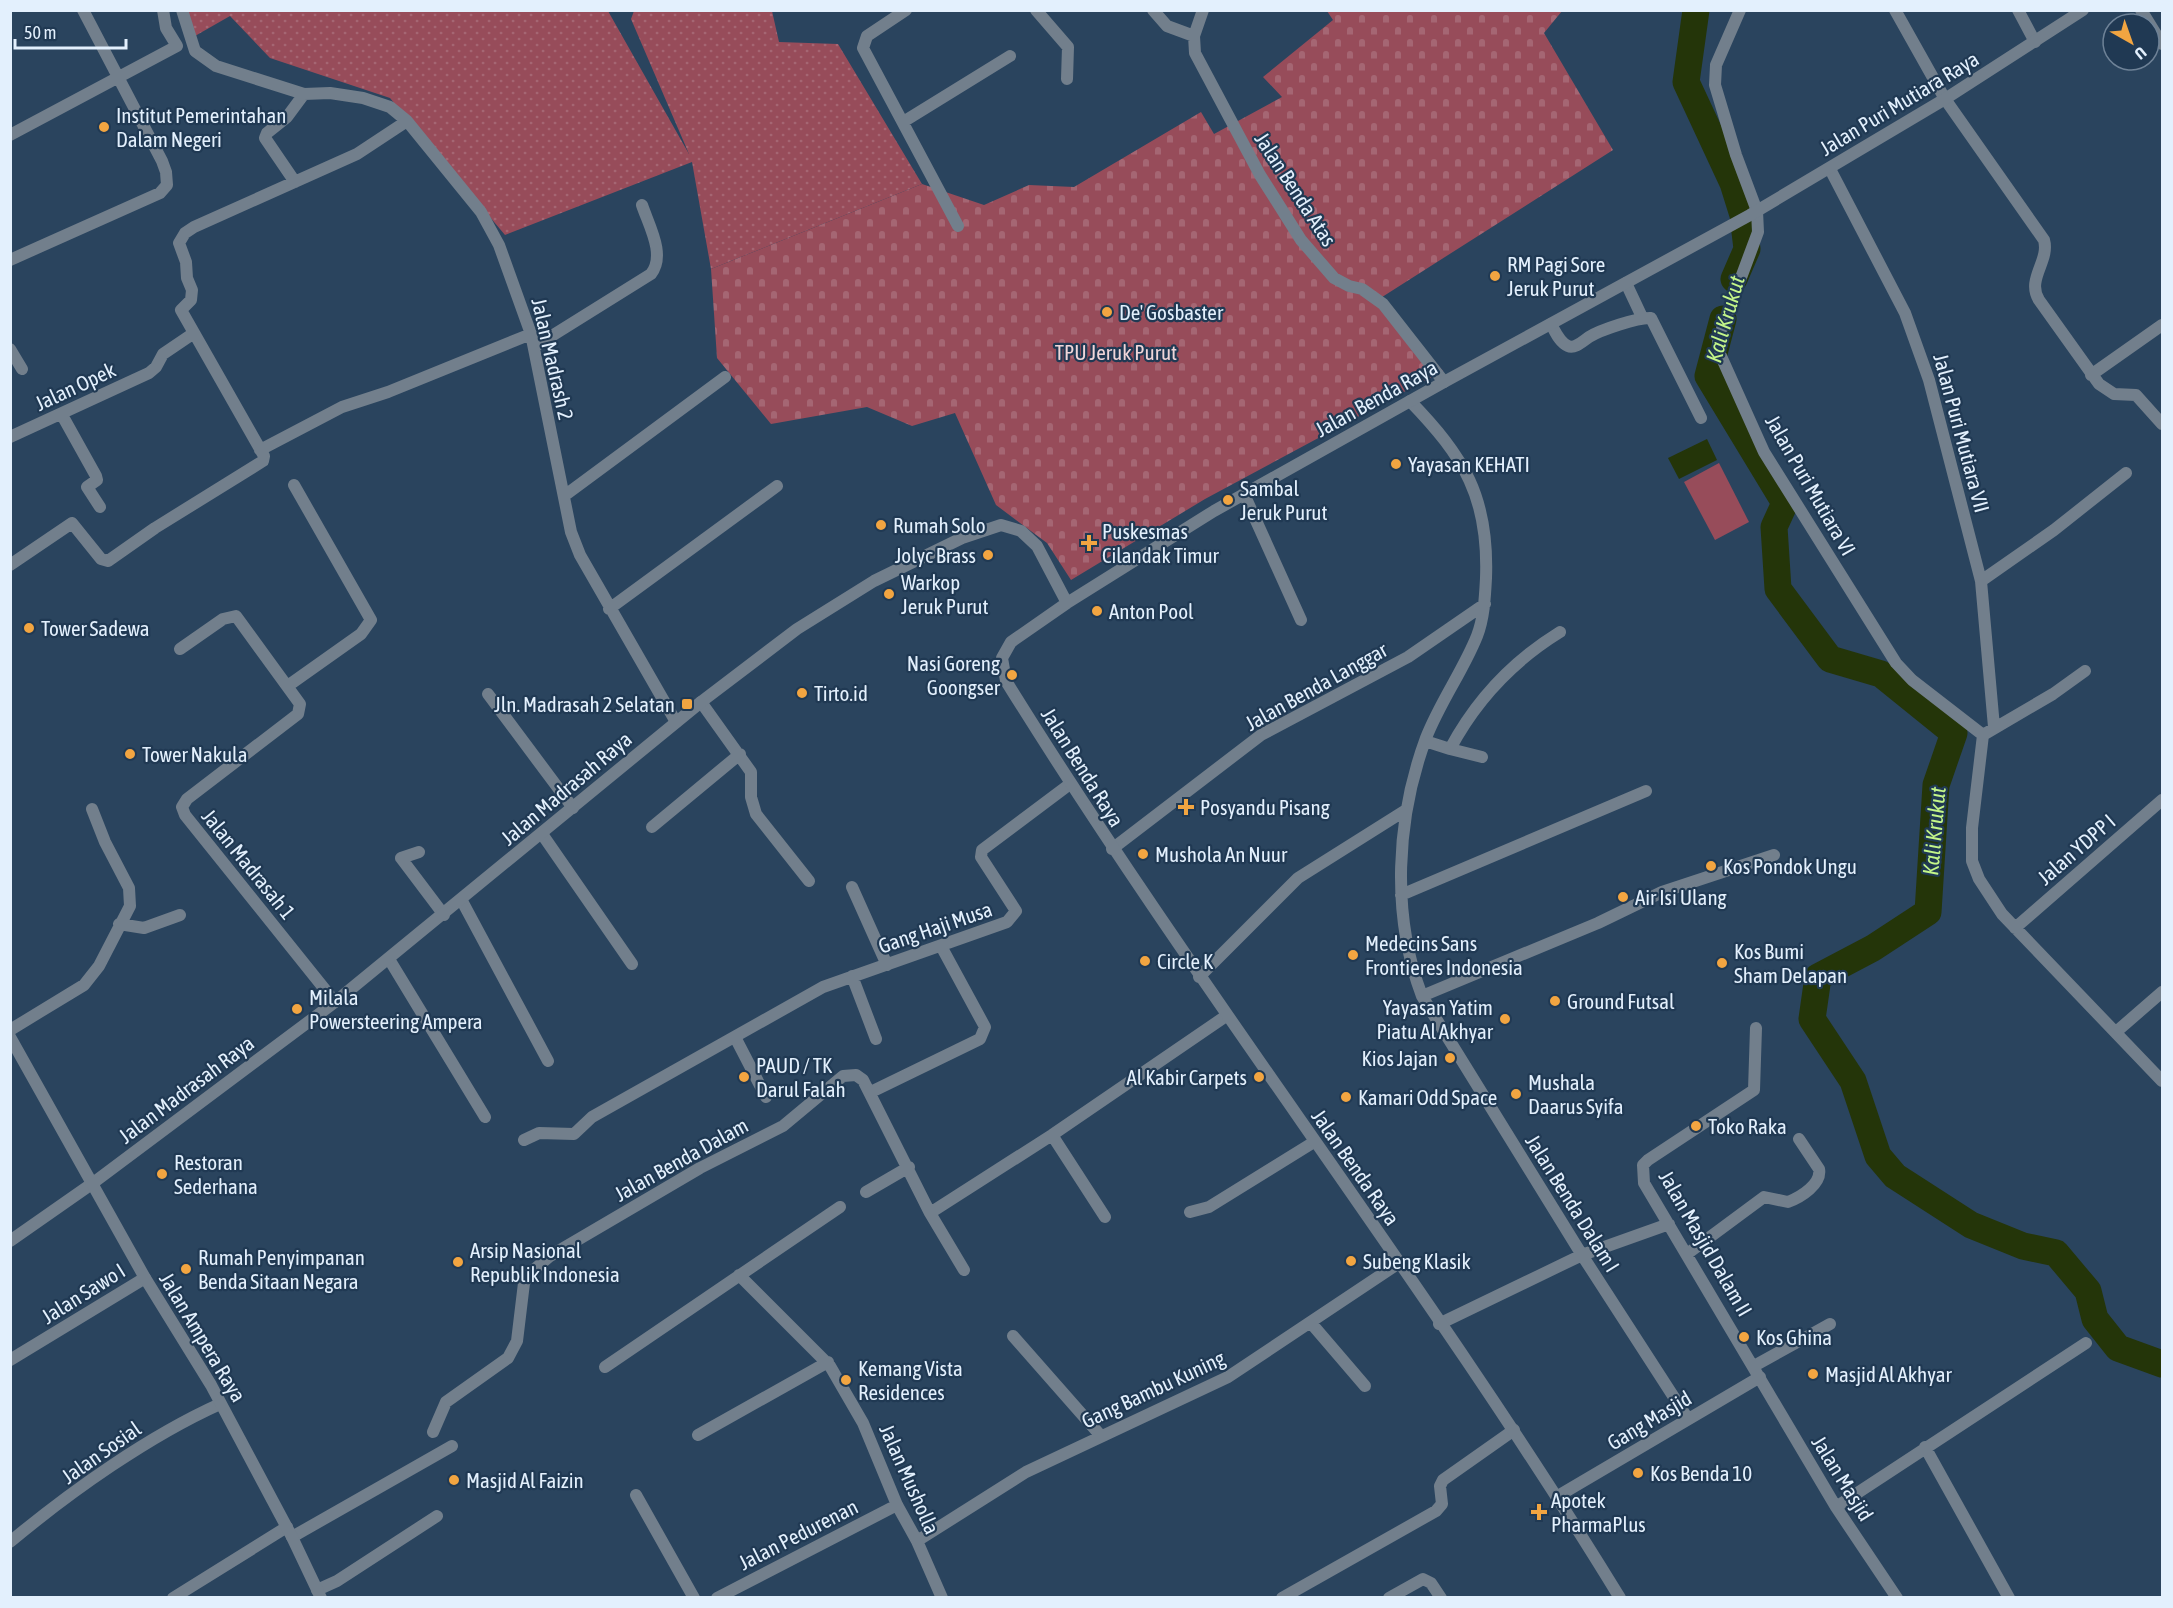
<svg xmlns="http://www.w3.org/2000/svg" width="2173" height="1608" viewBox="0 0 2173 1608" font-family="'Asap Condensed',sans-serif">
<defs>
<pattern id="grass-dots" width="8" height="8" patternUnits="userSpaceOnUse" patternTransform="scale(1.5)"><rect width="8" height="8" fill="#974c5a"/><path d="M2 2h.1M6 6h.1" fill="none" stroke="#a56673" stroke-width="1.8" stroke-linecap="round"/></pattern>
<pattern id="cemetery-stones" width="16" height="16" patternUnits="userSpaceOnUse" patternTransform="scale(1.5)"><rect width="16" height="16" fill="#974c5a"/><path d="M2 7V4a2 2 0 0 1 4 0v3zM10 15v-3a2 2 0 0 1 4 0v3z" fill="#a56673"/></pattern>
</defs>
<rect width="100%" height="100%" fill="#2a445e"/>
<path fill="url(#grass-dots)" d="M 186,11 L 608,11 L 689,154 L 631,19 L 634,11 L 772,11 L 779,42 L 838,44 L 922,184 L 711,269 L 692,162 L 505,235 L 390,98 L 270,58 L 230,16 L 188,40 Z"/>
<path fill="url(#cemetery-stones)" d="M 1327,11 L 1562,11 L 1544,33 L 1613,150 L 1379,299 L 1443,371 L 1205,499 L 1071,580 L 1047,543 L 996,505 L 955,413 L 912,426 L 867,407 L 771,424 L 717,358 L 711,269 L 922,184 L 984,205 L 1029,185 L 1074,187 L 1201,112 L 1214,134 L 1282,97 L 1263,77 L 1333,20 Z"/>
<path fill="#974c5a" d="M 1719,463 L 1749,522 L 1715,540 L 1684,482 Z"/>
<path fill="#243509" d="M 1707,439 L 1717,460 L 1679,479 L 1668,458 Z"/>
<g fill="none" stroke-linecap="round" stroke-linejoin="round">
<path stroke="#243509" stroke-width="27" d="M 1696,10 L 1686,82 L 1733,183 L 1743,215 L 1747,249 L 1734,279
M 1723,319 L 1708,376 L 1785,503 L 1774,527 L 1778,589 L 1830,659 L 1881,674 L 1954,733 L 1936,785 L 1928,912 L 1873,948 L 1818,977 L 1812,1019 L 1853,1081 L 1878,1156 L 1895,1176 L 1971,1225 L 2023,1246 L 2056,1253 L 2088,1291 L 2095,1319 L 2118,1348 L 2162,1364"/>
<path stroke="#727f8c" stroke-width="12" d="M 182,10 L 195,51 L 216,66 L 304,94 L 330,93 L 363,98 L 390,107 L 407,121 L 481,212 L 499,245 L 531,334 L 571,532 L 580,555 L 676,722
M 906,10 L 867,36 L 863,48 L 958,226
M 1036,10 L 1068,47 L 1067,79
M 1153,10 L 1167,26 L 1194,36
M 1203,10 L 1194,36 L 1195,53 L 1260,175 L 1301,240 L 1334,278 L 1349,286 L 1362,289 L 1383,304 L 1444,382
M 1740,10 L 1716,65 L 1715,85 L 1736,155 L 1757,211 L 1758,232 L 1720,334 L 1718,342 L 1720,354 L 1764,452 L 1896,663 L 1912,680 L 1983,735
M 1895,10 L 1945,99 L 2044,240 C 2050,261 2026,279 2039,300 L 2099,384 L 2114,394 L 2136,395 L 2162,424
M 2018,10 L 2035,42
M 2141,10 L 2162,44
M 903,122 L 1010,56
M 10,135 L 177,46 L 166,28 L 163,10
M 1830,169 L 1905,313 L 1929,380 L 1981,581 L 1994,727
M 295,182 L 265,138 L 267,133 L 287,117 L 304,94
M 10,260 L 160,193 L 167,185 L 166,172 L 162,161 L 83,10
M 1626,283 L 1642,317
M 1551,324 C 1555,331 1559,342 1568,346 C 1575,349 1583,341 1589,337 C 1600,330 1639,317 1651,318 L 1701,418
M 534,347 L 651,274 C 666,255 649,226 642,205
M 10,349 L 22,369
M 2091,375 L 2162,325
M 1410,401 C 1464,457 1489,497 1486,578 C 1485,597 1484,618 1477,636 C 1463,671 1440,702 1426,738 C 1396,819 1391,915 1422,996 L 1582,1255 L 1688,1419
M 62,415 L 96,476 L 97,480 L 87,487 L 100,507
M 10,437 L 149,373 L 156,367 L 163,354 L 194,333
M 260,450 L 342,407 L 388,392 L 531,334
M 1244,494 L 1301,620
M 564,496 L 725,377
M 10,565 L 72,523 L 101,559 L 108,561 L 155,528 L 263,461 L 264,456 L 181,310 L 191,300 L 192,290 L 187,278 L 186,262 L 179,243 L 185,233 L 194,227 L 357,154 L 407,121
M 1981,581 L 2054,530 L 2126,473
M 609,609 L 777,486
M 180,649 L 223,619 L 236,616 L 300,704 L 298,714 L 187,799 L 182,807 L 185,815 L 335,1002
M 2085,671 L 2053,694 L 1983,735 L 1972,828 L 1972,861 L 1979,879 L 2002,914 L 2162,1081
M 289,685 L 361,634 L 371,620 L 294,485
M 488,694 L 573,808
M 701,702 L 751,772 L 751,797 L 756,814 L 809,881
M 1425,741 L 1450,749 C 1476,700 1513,661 1560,632
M 1450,749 L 1482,757
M 652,827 L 740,754
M 542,834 L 632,964
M 1112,849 L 1261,735 L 1408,657 L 1485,604
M 419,852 L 401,858 L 444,915
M 852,887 L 887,965
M 1401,895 L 1646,791
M 462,901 L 548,1061
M 119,924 L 144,928 L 180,915
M 2015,928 L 2162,800
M 389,959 L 485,1117
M 852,976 L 876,1039
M 1199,977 L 1298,878 L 1406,810
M 1422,996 L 1598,923 L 1662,892 L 1774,855
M 1756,1028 L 1754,1090 L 1648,1160 L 1643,1165 L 1644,1183 L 1836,1507 L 1897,1598
M 10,1030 L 84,985 L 99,966 L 130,906 L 129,888 L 105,842 L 92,809
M 2116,1032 L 2162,992
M 735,1037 L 766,1097
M 871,1092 L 980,1039 L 985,1027 L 941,946
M 1052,1135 L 1105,1217
M 524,1140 L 539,1133 L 574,1134 L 592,1117 L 823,987 L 1007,922 L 1016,911 L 981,857 L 982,850 L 1070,784
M 866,1192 L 909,1167
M 1190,1212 L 1209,1207 L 1314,1142
M 930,1213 L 964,1270
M 10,1241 L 93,1183
M 1687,1254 L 1764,1197 L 1788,1202 C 1801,1197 1822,1184 1819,1169 L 1799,1139
M 739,1275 L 830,1366 L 863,1423 L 897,1505 L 917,1541 L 942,1598
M 1311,1323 L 1365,1386
M 1439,1324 L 1582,1255 L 1669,1224
M 1013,1336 L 1101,1436
M 10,1360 L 145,1278
M 1754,1366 L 1830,1324
M 605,1367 L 840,1207
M 433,1432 L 446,1402 L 508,1358 L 517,1341 L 524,1283 L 530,1273 L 550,1256 L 700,1168 L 783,1126 L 843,1076 L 856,1075 L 863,1080 L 930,1213 L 1052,1135 L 1226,1016
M 698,1435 L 828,1362
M 1925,1447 L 2009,1598
M 636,1495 L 694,1598
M 1558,1496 L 1760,1377
M 1836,1507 L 2086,1343
M 292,1537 L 452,1446
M 917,1541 L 1026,1472 L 1228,1377 L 1399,1263
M 10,1542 C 71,1491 149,1436 220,1404
M 317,1590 L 337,1581 L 437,1516
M 173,1598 L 287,1527
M 717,1598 L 897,1505
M 1282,1598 L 1436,1511 L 1442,1504 L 1440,1486 L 1443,1480 L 1514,1430
M 1389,1598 L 1423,1579 L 1431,1583 L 1441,1598"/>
<path stroke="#727f8c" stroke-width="12" d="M 10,1037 L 145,1278 L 211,1385 L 292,1537 L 321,1598
M 93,1183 L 335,1002 L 701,702 L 797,629 L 874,581 L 962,538 L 1001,525 L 1021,531 L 1037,546 L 1067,603
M 1620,1598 C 1428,1284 1200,994 1006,681 L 1002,658 L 1011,642 L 1067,603 L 1214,511 L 1444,382 L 1750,215 L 1945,99 L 2083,10"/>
</g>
<g fill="#f2a541" stroke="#203953" stroke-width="2">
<circle cx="104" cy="127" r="6"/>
<circle cx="1495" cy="276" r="6"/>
<circle cx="1107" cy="312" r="6"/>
<circle cx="1396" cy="464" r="6"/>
<circle cx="1228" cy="500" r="6"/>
<circle cx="881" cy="525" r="6"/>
<path d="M1086 534h6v6h6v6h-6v6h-6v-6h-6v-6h6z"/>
<circle cx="988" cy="555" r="6"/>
<circle cx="889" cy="594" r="6"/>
<circle cx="1097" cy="611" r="6"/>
<circle cx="29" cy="628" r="6"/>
<circle cx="1012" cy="675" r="6"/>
<circle cx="802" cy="693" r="6"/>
<rect x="681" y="698" width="12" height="12" rx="3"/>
<circle cx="130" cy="754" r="6"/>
<path d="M1183 798h6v6h6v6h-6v6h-6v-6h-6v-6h6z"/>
<circle cx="1143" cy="854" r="6"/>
<circle cx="1711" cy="866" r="6"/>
<circle cx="1623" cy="897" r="6"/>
<circle cx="1353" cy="955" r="6"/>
<circle cx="1145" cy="961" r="6"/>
<circle cx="1722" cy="963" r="6"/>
<circle cx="1555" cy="1001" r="6"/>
<circle cx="297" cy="1009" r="6"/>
<circle cx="1505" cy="1019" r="6"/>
<circle cx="1450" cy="1058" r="6"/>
<circle cx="744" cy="1077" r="6"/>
<circle cx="1259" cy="1077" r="6"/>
<circle cx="1516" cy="1094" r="6"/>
<circle cx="1346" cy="1097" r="6"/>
<circle cx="1696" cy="1126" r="6"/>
<circle cx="162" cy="1174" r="6"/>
<circle cx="1351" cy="1261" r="6"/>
<circle cx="458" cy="1262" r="6"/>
<circle cx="186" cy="1269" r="6"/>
<circle cx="1744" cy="1337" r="6"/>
<circle cx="1813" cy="1374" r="6"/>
<circle cx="846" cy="1380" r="6"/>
<circle cx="1638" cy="1473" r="6"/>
<circle cx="454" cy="1480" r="6"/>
<path d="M1536 1503h6v6h6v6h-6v6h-6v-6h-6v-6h6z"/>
</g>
<g text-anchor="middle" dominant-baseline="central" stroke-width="4.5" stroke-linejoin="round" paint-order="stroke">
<g font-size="21" fill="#e3f0fd" stroke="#203953">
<text transform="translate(1899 103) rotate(-31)">Jalan Puri Mutiara Raya</text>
<text transform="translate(1296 189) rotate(57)">Jalan Benda Atas</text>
<text transform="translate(553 359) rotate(77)">Jalan Madrash 2</text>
<text transform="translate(75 386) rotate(-25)">Jalan Opek</text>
<text transform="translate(1376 398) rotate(-29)">Jalan Benda Raya</text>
<text transform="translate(1962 433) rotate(75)">Jalan Puri Mutiara VII</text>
<text transform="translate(1811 485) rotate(60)">Jalan Puri Mutiara VI</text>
<text transform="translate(1316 686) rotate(-29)">Jalan Benda Langgar</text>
<text transform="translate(1083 767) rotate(58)">Jalan Benda Raya</text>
<text transform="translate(566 788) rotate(-40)">Jalan Madrasah Raya</text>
<text transform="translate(2076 849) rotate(-41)">Jalan YDPP I</text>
<text transform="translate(249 864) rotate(51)">Jalan Madrasah 1</text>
<text transform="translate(935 927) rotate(-19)">Gang Haji Musa</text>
<text transform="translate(186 1089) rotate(-37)">Jalan Madrasah Raya</text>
<text transform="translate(681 1159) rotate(-29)">Jalan Benda Dalam</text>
<text transform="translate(1356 1167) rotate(55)">Jalan Benda Raya</text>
<text transform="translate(1573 1203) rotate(58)">Jalan Benda Dalam I</text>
<text transform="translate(1706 1243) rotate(60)">Jalan Masjid Dalam II</text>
<text transform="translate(83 1293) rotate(-32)">Jalan Sawo I</text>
<text transform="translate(203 1337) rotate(59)">Jalan Ampera Raya</text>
<text transform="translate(1153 1389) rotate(-25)">Gang Bambu Kuning</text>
<text transform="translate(1649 1420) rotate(-31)">Gang Masjid</text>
<text transform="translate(101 1452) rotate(-35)">Jalan Sosial</text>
<text transform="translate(1843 1478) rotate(58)">Jalan Masjid</text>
<text transform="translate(910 1479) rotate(66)">Jalan Musholla</text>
<text transform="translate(798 1534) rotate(-27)">Jalan Pedurenan</text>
</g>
<g font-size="21" fill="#e3f0fd" stroke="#203953" text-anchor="start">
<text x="116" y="115">Institut Pemerintahan<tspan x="116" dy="24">Dalam Negeri</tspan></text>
<text x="1507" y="264">RM Pagi Sore<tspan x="1507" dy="24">Jeruk Purut</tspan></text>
<text x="1119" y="312">De' Gosbaster</text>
<text x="1408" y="464">Yayasan KEHATI</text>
<text x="1240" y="488">Sambal<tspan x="1240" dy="24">Jeruk Purut</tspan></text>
<text x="893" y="525">Rumah Solo</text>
<text x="1102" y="531">Puskesmas<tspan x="1102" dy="24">Cilandak Timur</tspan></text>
<text x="976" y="555" text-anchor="end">Jolyc Brass</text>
<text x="901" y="582">Warkop<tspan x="901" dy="24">Jeruk Purut</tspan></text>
<text x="1109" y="611">Anton Pool</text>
<text x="41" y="628">Tower Sadewa</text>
<text x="1000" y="663" text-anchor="end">Nasi Goreng<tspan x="1000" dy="24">Goongser</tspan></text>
<text x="814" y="693">Tirto.id</text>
<text x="675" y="704" text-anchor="end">Jln. Madrasah 2 Selatan</text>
<text x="142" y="754">Tower Nakula</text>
<text x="1200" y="807">Posyandu Pisang</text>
<text x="1155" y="854">Mushola An Nuur</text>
<text x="1723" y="866">Kos Pondok Ungu</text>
<text x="1635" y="897">Air Isi Ulang</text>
<text x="1365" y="943">Medecins Sans<tspan x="1365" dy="24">Frontieres Indonesia</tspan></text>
<text x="1734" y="951">Kos Bumi<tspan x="1734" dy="24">Sham Delapan</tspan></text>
<text x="1157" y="961">Circle K</text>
<text x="309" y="997">Milala<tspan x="309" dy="24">Powersteering Ampera</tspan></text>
<text x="1567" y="1001">Ground Futsal</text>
<text x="1493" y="1007" text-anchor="end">Yayasan Yatim<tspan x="1493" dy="24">Piatu Al Akhyar</tspan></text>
<text x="1438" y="1058" text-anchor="end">Kios Jajan</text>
<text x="756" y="1065">PAUD / TK<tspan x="756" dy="24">Darul Falah</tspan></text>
<text x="1247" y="1077" text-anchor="end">Al Kabir Carpets</text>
<text x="1528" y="1082">Mushala<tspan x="1528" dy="24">Daarus Syifa</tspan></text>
<text x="1358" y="1097">Kamari Odd Space</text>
<text x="1708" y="1126">Toko Raka</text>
<text x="174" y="1162">Restoran<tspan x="174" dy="24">Sederhana</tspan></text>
<text x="470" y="1250">Arsip Nasional<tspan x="470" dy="24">Republik Indonesia</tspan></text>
<text x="198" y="1257">Rumah Penyimpanan<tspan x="198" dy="24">Benda Sitaan Negara</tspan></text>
<text x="1363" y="1261">Subeng Klasik</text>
<text x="1756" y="1337">Kos Ghina</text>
<text x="858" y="1368">Kemang Vista<tspan x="858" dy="24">Residences</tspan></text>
<text x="1825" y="1374">Masjid Al Akhyar</text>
<text x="1650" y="1473">Kos Benda 10</text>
<text x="466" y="1480">Masjid Al Faizin</text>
<text x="1551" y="1500">Apotek<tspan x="1551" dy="24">PharmaPlus</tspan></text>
</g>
<g font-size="21" fill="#f0d6d9" stroke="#203953">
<text x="1116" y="352">TPU Jeruk Purut</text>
</g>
<g font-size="22" font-style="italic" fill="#c4f689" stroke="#203953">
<text transform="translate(1725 319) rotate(-74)">Kali Krukut</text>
<text transform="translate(1934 831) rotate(-85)">Kali Krukut</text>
</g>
</g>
<rect width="2173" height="1608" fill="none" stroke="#e3f0fd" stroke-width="24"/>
<g transform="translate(2131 42) rotate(140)"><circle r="28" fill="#203953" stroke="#6e8297" stroke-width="1.5"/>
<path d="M0-4.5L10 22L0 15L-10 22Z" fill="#f2a541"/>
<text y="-9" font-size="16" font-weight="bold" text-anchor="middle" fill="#e3f0fd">U</text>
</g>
<path d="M15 39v9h111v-9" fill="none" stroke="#e3f0fd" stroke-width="3"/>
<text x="24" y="39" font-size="18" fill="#e3f0fd" stroke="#203953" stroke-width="4.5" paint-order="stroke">50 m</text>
</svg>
